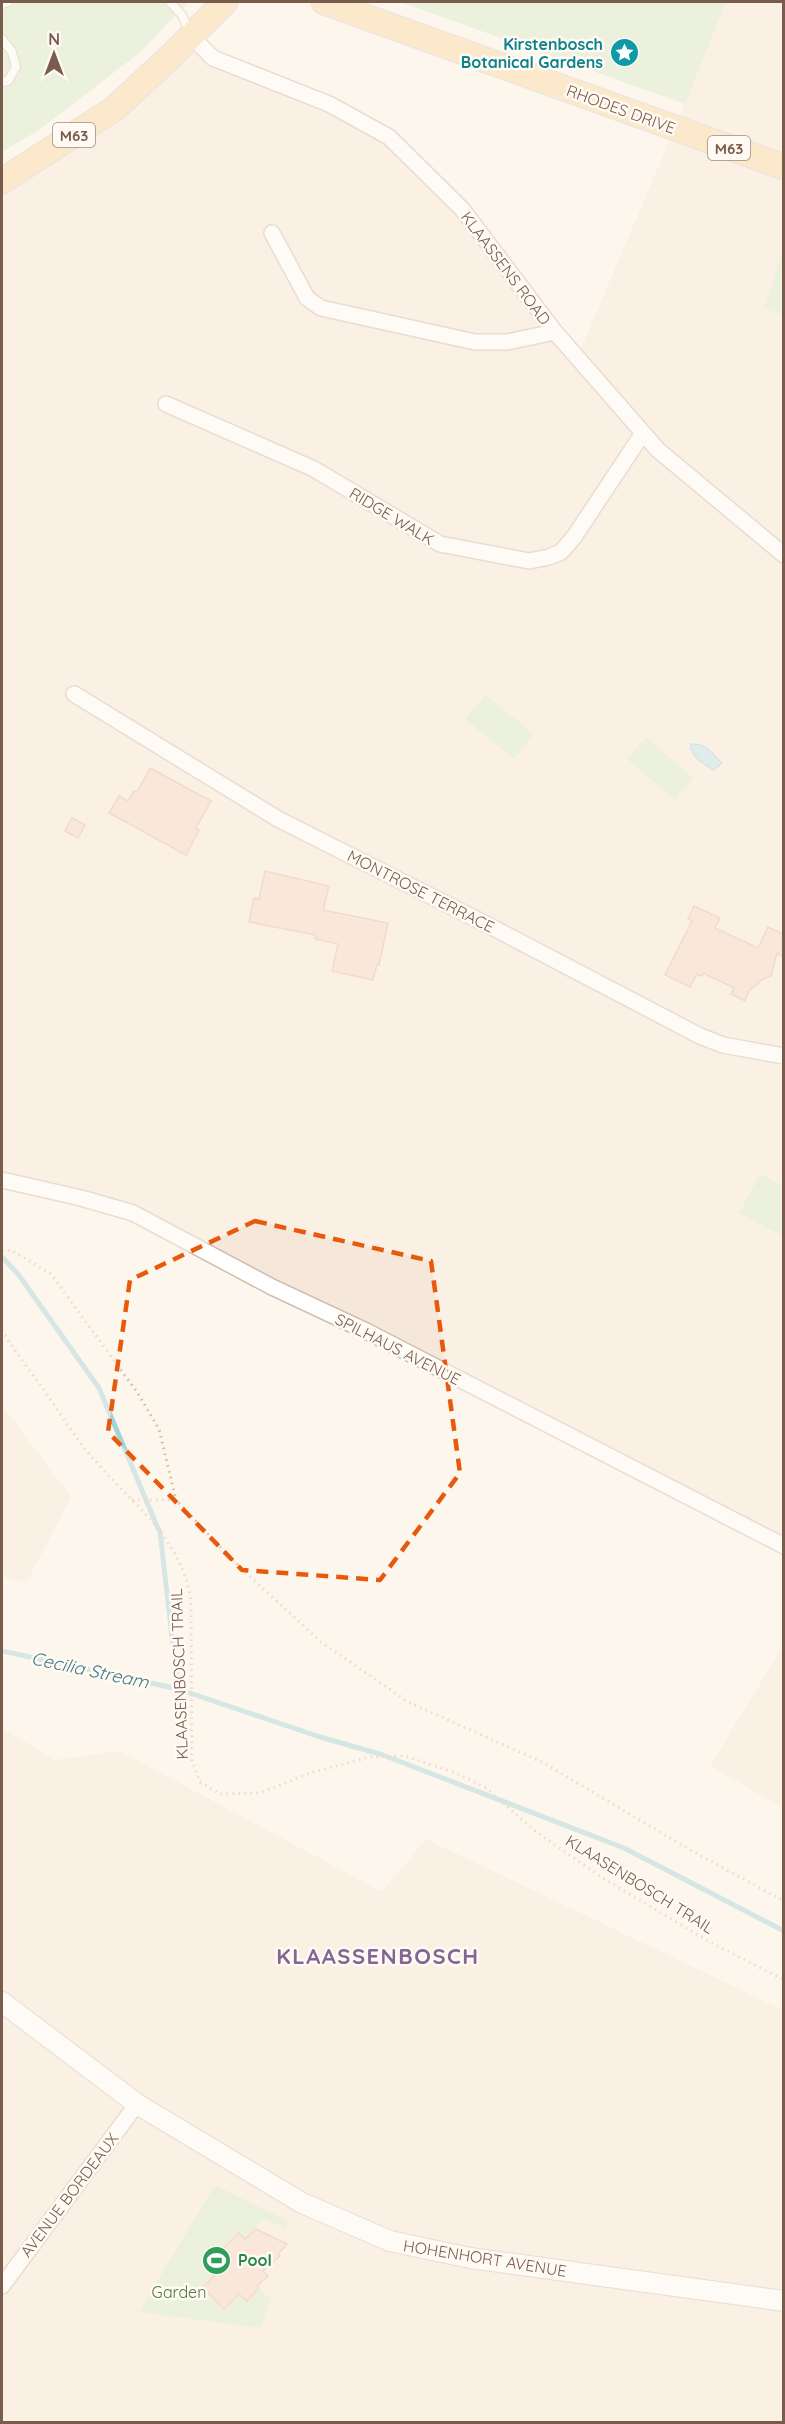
<svg xmlns="http://www.w3.org/2000/svg" width="785" height="2424" viewBox="0 0 785 2424" font-family="Quicksand,sans-serif">
<rect width="100%" height="100%" fill="#fdf6ec"/>
<path fill="#f5e8da" d="M 726,2 L 783,2 L 783,1546 L 133,1213 L 2,1180 L 2,184 L 191,36 L 213,58 L 329,104 L 416,162 L 577,358 L 675,128 Z
M 2,1405 L 71,1497 L 27,1582 L 2,1577 Z
M 783,1646 L 783,1808 L 710,1766 Z
M 2,1728 L 55,1760 L 120,1751 L 382,1892 L 426,1839 L 783,2010 L 783,2422 L 2,2422 Z"/>
<path fill="#d8ecc9" d="M 2,2 L 189,2 L 138,54 L 39,130 L 2,152 Z
M 400,2 L 726,2 L 685,104 Z
M 783,252 L 783,315 L 764,308 Z
M 485,695 L 534,734 L 514,759 L 465,719 Z
M 646,737 L 693,778 L 675,800 L 627,759 Z
M 760,1174 L 783,1186 L 783,1236 L 739,1213 Z
M 215,2185 L 288,2221 L 285,2228 L 263,2219 L 245,2239 L 238,2233 L 207,2264 L 216,2274 L 203,2287 L 224,2309 L 239,2294 L 247,2301 L 259,2288 L 271,2300 L 260,2328 L 139,2312 Z"/>
<path fill="#bfe3e8" stroke="#a5d3da" stroke-width="1.5" d="M 691,744 C 709,744 711,754 722,763 L 714,770 C 704,764 690,757 691,744 Z"/>
<g fill="none" stroke-linecap="round" stroke-linejoin="round">
<path stroke="#a5d3da" stroke-width="5" d="M 2,1257 L 18,1274 L 99,1388 L 157,1526 L 160,1532 L 178,1689 L 317,1736 L 383,1755 L 624,1848 L 784,1931
M 2,1651 L 178,1689"/>
</g>
<path fill="#f3d5c3" stroke="#e6bba3" stroke-width="1.5" d="M 150,768 L 211,801 L 196,828 L 199,830 L 186,855 L 109,813 L 119,796 L 128,801 L 134,791 L 137,792 Z
M 72,818 L 85,825 L 78,838 L 65,831 Z
M 265,871 L 329,886 L 323,910 L 388,923 L 379,965 L 377,965 L 373,980 L 332,971 L 338,944 L 315,939 L 316,935 L 249,922 L 254,898 L 259,899 Z
M 694,906 L 720,918 L 715,928 L 758,948 L 768,927 L 783,934 L 783,957 L 777,953 L 771,976 L 763,979 L 749,991 L 745,1001 L 731,994 L 734,988 L 703,973 L 702,976 L 697,974 L 690,987 L 665,975 L 692,921 L 688,919 Z
M 256,2229 L 287,2244 L 278,2254 L 280,2256 L 263,2271 L 268,2276 L 257,2286 L 259,2288 L 247,2301 L 239,2294 L 224,2309 L 203,2287 L 216,2274 L 207,2264 L 239,2233 L 245,2239 Z"/>
<g fill="none" stroke-linecap="round" stroke-linejoin="round">
<defs>
<path id="service" d="M 170,2 L 182,15 L 189,31
M 2,4 L 8,2
M 2,39 L 12,52 L 16,67 L 8,81 L 2,82"/>
<path id="minor" d="M 191,36 L 213,58 L 329,104 L 389,137 L 462,209 L 555,332 L 658,450 L 784,555
M 272,233 L 307,298 L 321,308 L 475,342 L 507,342 L 555,332
M 166,404 L 314,469 L 440,544 L 529,561 L 549,557 L 561,552 L 574,537 L 643,433
M 74,694 L 278,819 L 484,923 L 700,1036 L 723,1045 L 784,1056
M 2,1180 L 81,1198 L 133,1213 L 272,1287 L 366,1331 L 784,1546
M 2,2286 L 137,2104"/>
<path id="tertiary" d="M 2,2002 L 137,2104 L 302,2203 L 390,2241 L 470,2258 L 784,2301"/>
<path id="primary" d="M 324,2 L 784,167
M 2,181 L 114,109 L 169,58 L 225,2"/>
</defs>
<use href="#service" stroke="#d1beb0" stroke-width="10"/>
<use href="#minor" stroke="#d1beb0" stroke-width="18"/>
<use href="#tertiary" stroke="#d1beb0" stroke-width="22"/>
<use href="#primary" stroke="#dad1cd" stroke-width="27"/>
<path stroke="#d9b8a5" stroke-width="3" stroke-dasharray="1.5 4.5" stroke-linecap="butt" d="M 2,1251 L 11,1250 L 51,1274 L 137,1392 L 159,1429 L 176,1500
M 2,1330 C 13,1349 28,1368 41,1386 C 56,1407 70,1430 86,1450 C 125,1499 182,1535 191,1601 L 192,1761 L 200,1782 L 220,1794 L 260,1793 L 310,1773 L 370,1757 L 405,1756 L 458,1774 L 486,1788 L 535,1831 L 601,1877 L 708,1941 L 784,1980
M 132,1500 L 176,1500 L 229,1557 L 321,1642 L 408,1702 L 542,1762 L 692,1851 L 784,1901"/>
<use href="#service" stroke="#fff" stroke-width="8"/>
<use href="#minor" stroke="#fff" stroke-width="15"/>
<use href="#tertiary" stroke="#fff" stroke-width="20"/>
<use href="#primary" stroke="#fbd9a5" stroke-width="24"/>
</g>
<path d="M0 0H785V2424H0ZM 255,1221 L 431,1261 L 460,1473 L 380,1580 L 242,1570 L 108,1432 L 130,1280 Z" fill="#fdf6ec" fill-opacity=".55" fill-rule="evenodd"/>
<path fill="none" stroke="#e8590c" stroke-width="4.5" stroke-dasharray="12 8" stroke-linejoin="round" d="M 255,1221 L 431,1261 L 460,1473 L 380,1580 L 242,1570 L 108,1432 L 130,1280 Z"/>
<defs>
<symbol id="sight-disc" viewBox="-11 -11 22 22"><circle r="9.5" fill="#0f9aa8" stroke="#fffaf3"/><path d="M0-6L1.8-2.2L6-1.7L2.9 1.2L3.7 5.4L0 3.3L-3.7 5.4L-2.9 1.2L-6-1.7L-1.8-2.2Z" fill="#fff"/></symbol>
<symbol id="stadium-disc" viewBox="-11 -11 22 22"><circle r="9.5" fill="#2e9e5b" stroke="#fffaf3"/><path d="M0-5a6.5 5 0 1 0 0 10a6.5 5 0 1 0 0-10ZM-3.5-1.8h7v3.6h-7Z" fill="#fff"/></symbol>
</defs>
<g fill-rule="evenodd">
<use href="#sight-disc" x="608" y="36" width="33" height="33"/>
<use href="#stadium-disc" x="200" y="2244" width="33" height="33"/>
</g>
<g text-anchor="middle" dominant-baseline="central" stroke-width="5" stroke-linejoin="round" paint-order="stroke">
<g fill="#fffaf3" stroke="#a28b7f" stroke-width="1.5">
<rect x="53" y="123" width="42" height="24" rx="4.5"/>
<rect x="708" y="136" width="42" height="24" rx="4.5"/>
</g>
<g font-size="15" font-weight="bold" fill="#7a5c4d">
<text x="74" y="135">M63</text>
<text x="729" y="148">M63</text>
</g>
<g font-size="16" font-weight="bold" fill="#0d838f" stroke="#fffaf3" text-anchor="end">
<text x="603" y="44">Kirstenbosch<tspan x="603" dy="18">Botanical Gardens</tspan></text>
</g>
<g font-size="16" fill="#7a5c4d" stroke="#fffaf3">
<text transform="translate(621 109) rotate(20)">RHODES DRIVE</text>
<text transform="translate(506 268) rotate(53)">KLAASSENS ROAD</text>
<text transform="translate(392 516) rotate(31)">RIDGE WALK</text>
<text transform="translate(421 891) rotate(27)">MONTROSE TERRACE</text>
<text transform="translate(398 1349) rotate(27)">SPILHAUS AVENUE</text>
<text transform="translate(179 1674) rotate(-92)">KLAASENBOSCH TRAIL</text>
<text transform="translate(640 1884) rotate(32)">KLAASENBOSCH TRAIL</text>
<text transform="translate(69 2195) rotate(-53)">AVENUE BORDEAUX</text>
<text transform="translate(485 2258) rotate(9)">HOHENHORT AVENUE</text>
</g>
<g font-size="16" font-weight="bold" fill="#27864d" stroke="#fffaf3" text-anchor="start">
<text x="238" y="2260">Pool</text>
</g>
<g font-size="16" fill="#537a41" stroke="#fffaf3">
<text x="179" y="2292">Garden</text>
</g>
<g font-size="18" font-style="italic" fill="#437c86" stroke="#fffaf3">
<text transform="translate(90 1670) rotate(12)">Cecilia Stream</text>
</g>
<g font-size="22" font-weight="bold" letter-spacing="1.5" fill="#846695" stroke="#fffaf3">
<text x="378" y="1956">KLAASSENBOSCH</text>
</g>
</g>
<rect width="785" height="2424" fill="none" stroke="#7a5c4d" stroke-width="6"/>
<g transform="translate(54 54)" stroke="#fffaf3" stroke-width="4.5" paint-order="stroke">
<path d="M0-4.5L10 22L0 15L-10 22Z" fill="#7a5c4d"/>
<text y="-9" font-size="16" font-weight="bold" text-anchor="middle" fill="#7a5c4d">N</text>
</g>
</svg>
